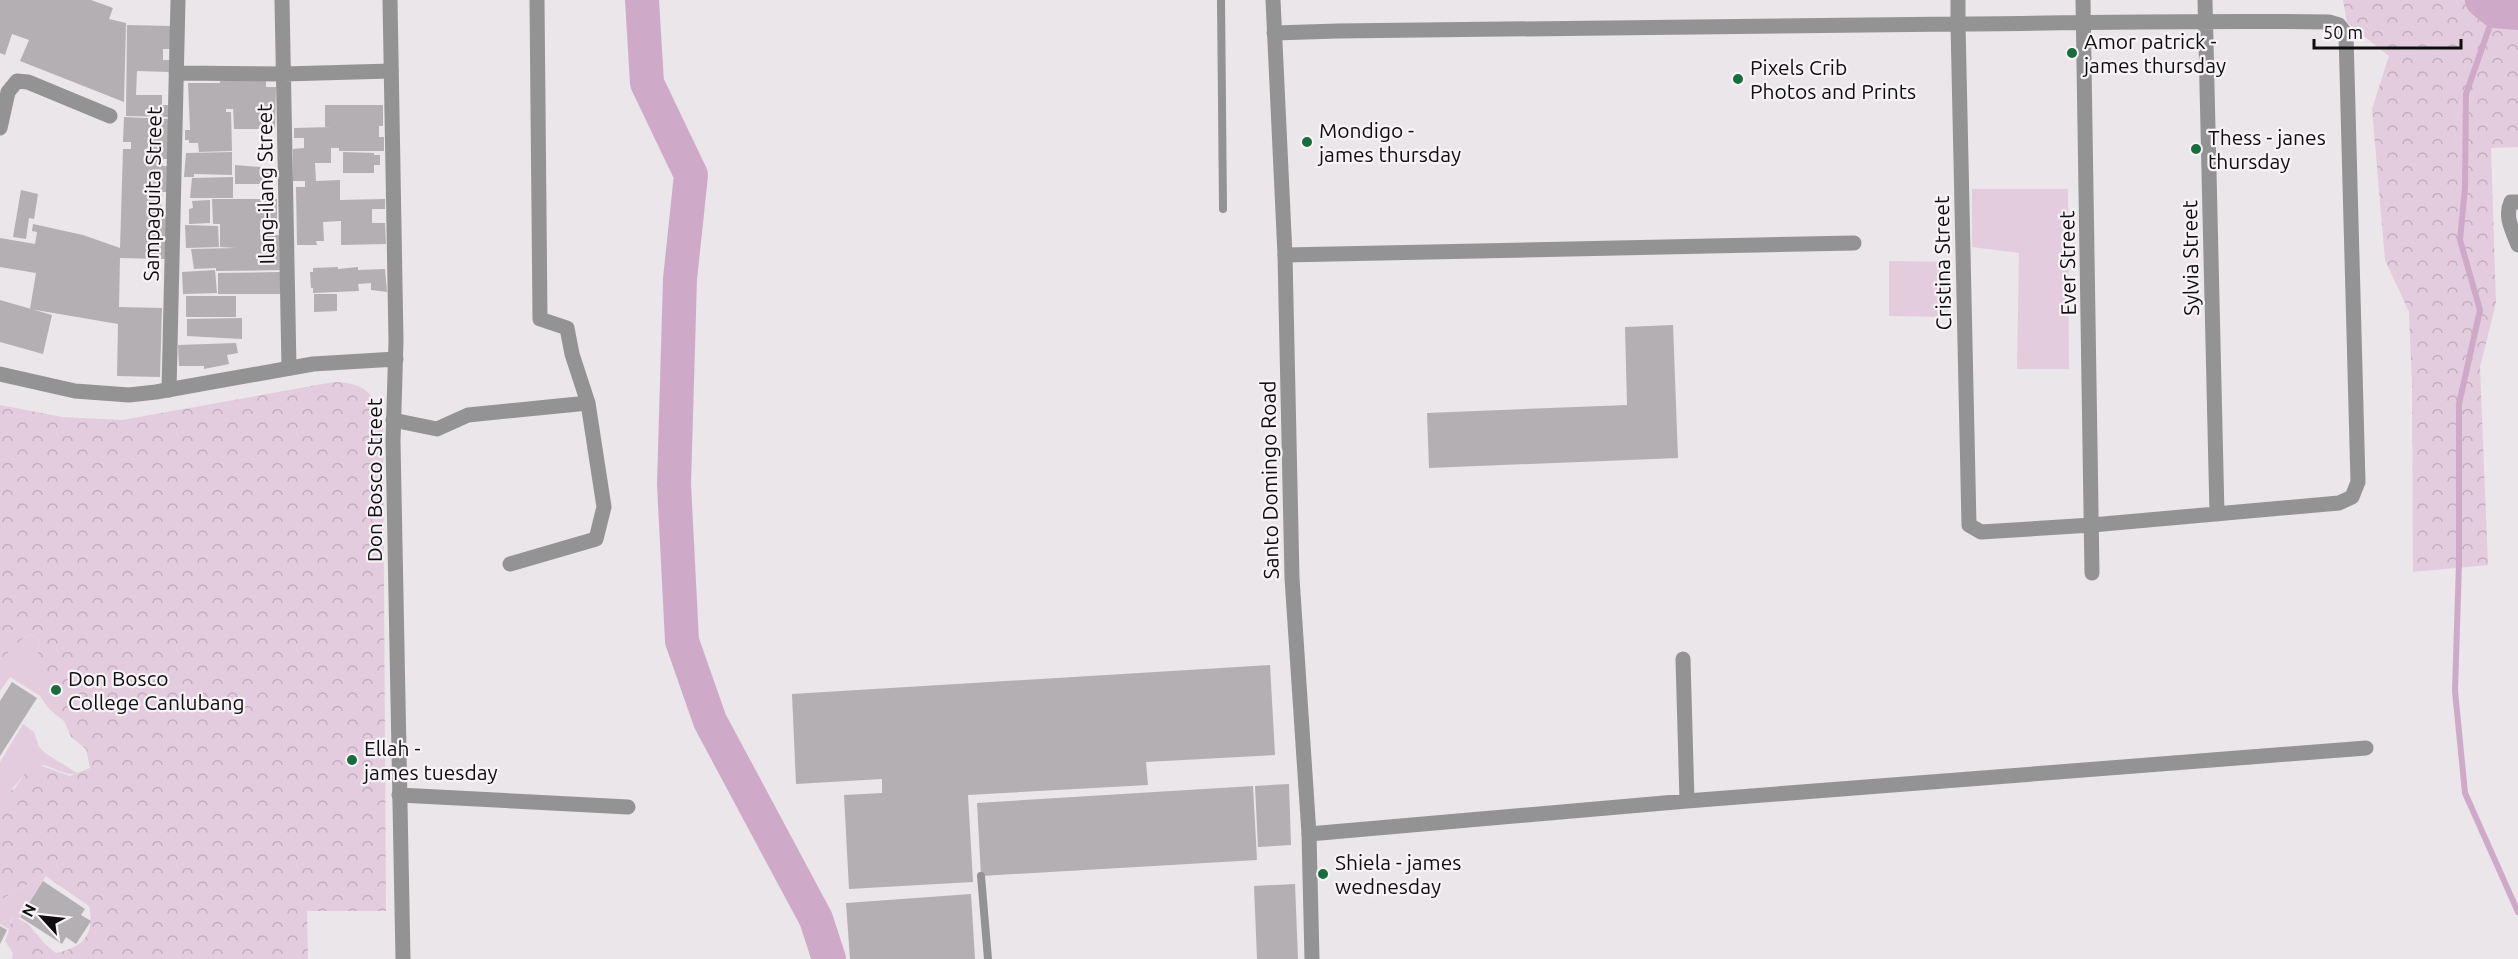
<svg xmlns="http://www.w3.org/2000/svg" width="2518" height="959" viewBox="0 0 2518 959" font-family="Ubuntu,sans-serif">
<defs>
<pattern id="forest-crowns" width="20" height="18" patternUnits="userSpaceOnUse" patternTransform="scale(1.5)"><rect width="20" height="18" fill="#e4ccdf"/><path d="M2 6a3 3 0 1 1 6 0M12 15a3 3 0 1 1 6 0" fill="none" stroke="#c2aebe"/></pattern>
</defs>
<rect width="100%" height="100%" fill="#eae6e9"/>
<path fill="#e4ccdf" d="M 1972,189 L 2068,189 L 2069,369 L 2017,369 L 2019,253 L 1972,247 Z
M 1889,261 L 1949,262 L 1948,317 L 1889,316 Z
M 32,634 L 39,640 C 37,658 39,668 54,679 L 57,703 L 65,722 L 48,708 L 40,696 L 10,677 L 0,691 L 0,660 L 22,639 Z
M 23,724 L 34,732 L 39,747 L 45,753 L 77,773 C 63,778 50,762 36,766 C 22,769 18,790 0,797 L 0,762 Z
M 44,875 L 46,876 L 18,919 L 14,916 L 10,922 L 11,930 L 0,924 L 0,900 Z"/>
<path fill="url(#forest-crowns)" d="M 2343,0 L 2518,0 L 2518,147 L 2491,148 L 2496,303 L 2480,367 L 2488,565 L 2413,572 L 2412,385 L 2409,312 L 2385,260 L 2372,109 L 2389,56 L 2347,23 Z
M 334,382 C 365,383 374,393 383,421 L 386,911 L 307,911 L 308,959 L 12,959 L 13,953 L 5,941 C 10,931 9,923 14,916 L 28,924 L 46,945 L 56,953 C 84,947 95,934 89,906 L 44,875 L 0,900 L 0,797 L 15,788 L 28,768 L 39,765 L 70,776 L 90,768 L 86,749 L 71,737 L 62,716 L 57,703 L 54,679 L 37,670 L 39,640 L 32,634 L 22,639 L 0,660 L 0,405 L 62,417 L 122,420 Z"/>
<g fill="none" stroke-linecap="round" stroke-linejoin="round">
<path stroke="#cfaac8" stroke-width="6" d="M 2495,11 L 2466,94 L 2465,188 L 2460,240 L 2480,310 L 2459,404 L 2459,563 L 2455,691 L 2465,793 L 2518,912"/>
<path stroke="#cfaac8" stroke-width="34" d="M 642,0 L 647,83 L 691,175 L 680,279 L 674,484 L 682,641 L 710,721 L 816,919 L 829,959
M 2482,0 L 2495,11 L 2518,13"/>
</g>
<path fill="#b3afb2" d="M 0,0 L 91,0 L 113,8 L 109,19 L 126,23 L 124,102 L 20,61 L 29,40 L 12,34 L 5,55 L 0,53 Z
M 127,25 L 171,26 L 170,49 L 163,49 L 163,60 L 170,60 L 169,72 L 137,71 L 136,95 L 162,95 L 162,105 L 168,105 L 168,117 L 126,116 Z
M 233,78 L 266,80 L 266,87 L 276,87 L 275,129 L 234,129 L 233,106 L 233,109 L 226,109 L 226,112 L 231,112 L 232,151 L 199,152 L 198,143 L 189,143 L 189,140 L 185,140 L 185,130 L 190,130 L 188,83 L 220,83 L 220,81 L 233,81 Z
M 325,105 L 383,105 L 383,126 L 379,126 L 379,137 L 384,137 L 384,151 L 339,151 L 339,148 L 331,148 L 331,163 L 315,163 L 316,181 L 340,180 L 340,200 L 385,199 L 385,209 L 372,209 L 372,223 L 385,223 L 386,244 L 341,245 L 341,221 L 323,222 L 324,241 L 316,241 L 317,245 L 297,245 L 296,187 L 305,187 L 305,181 L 293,181 L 293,149 L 304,148 L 304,138 L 294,138 L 294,128 L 333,127 L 325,127 Z
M 124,117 L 169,119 L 168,159 L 163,159 L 163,166 L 168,166 L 167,192 L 162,192 L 161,214 L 166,214 L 165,259 L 120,258 L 119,307 L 162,308 L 160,377 L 117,376 L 118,324 L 30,309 L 36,273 L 0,267 L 0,238 L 35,244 L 37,232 L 32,231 L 33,224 L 83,235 L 120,248 L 123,149 L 131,149 L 131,142 L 123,142 Z
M 232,152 L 232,175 L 194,174 L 194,177 L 184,177 L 186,153 Z
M 343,152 L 374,153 L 374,155 L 380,155 L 380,165 L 374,165 L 374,173 L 343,173 Z
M 235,165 L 273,168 L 273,184 L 235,184 Z
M 233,177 L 233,198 L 190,198 L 192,178 Z
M 21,190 L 38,194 L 34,219 L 29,218 L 26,239 L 13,237 Z
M 212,199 L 277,199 L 277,224 L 260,224 L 260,235 L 279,235 L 280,270 L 216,271 L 216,268 L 194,269 L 191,249 L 236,248 L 220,247 L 220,224 L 213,224 Z
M 210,200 L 210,223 L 189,224 L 189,209 L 193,208 L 192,201 Z
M 185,225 L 218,226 L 219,247 L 186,248 Z
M 338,267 L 338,269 L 358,267 L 358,270 L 385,269 L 387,292 L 371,290 L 371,283 L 358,284 L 359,291 L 313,293 L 313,288 L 311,288 L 310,272 L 313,272 L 313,268 Z
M 215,270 L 217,293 L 183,294 L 182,272 Z
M 280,272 L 280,294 L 218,294 L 218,273 Z
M 314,294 L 337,294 L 337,311 L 314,312 Z
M 186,296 L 236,296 L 236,317 L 186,317 Z
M 0,300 L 52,315 L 43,354 L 0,342 Z
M 242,318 L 242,339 L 187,336 L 187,319 Z
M 1673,325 L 1678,458 L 1429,468 L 1427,413 L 1627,405 L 1625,327 Z
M 236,343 L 238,353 L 227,355 L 229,364 L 204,369 L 204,366 L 179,366 L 178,345 Z
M 1270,665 L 1275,755 L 1146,762 L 1148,785 L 968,795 L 973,882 L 849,889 L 844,795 L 882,793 L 882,779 L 796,784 L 792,694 Z
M 12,682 L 37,698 L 0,756 L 0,701 Z
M 1289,784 L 1291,845 L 1258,847 L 1255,786 Z
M 1253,786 L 1257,860 L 981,876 L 977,803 Z
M 43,881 L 85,909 L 81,915 L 91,921 L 76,944 L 66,937 L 62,944 L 20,917 Z
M 1295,884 L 1298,959 L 1257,959 L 1254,886 Z
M 971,894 L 975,959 L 850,959 L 846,903 Z
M 0,926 L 7,930 L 0,944 Z"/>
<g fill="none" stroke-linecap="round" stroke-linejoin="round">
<path stroke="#949394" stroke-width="8" d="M 1221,0 L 1223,209
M 981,876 L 988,959"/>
<path stroke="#949394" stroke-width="15" d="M 282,0 L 289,368
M 2083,0 L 2092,573
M 2205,0 L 2217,514
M 1274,33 L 1338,31 C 1543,29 1749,27 1955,24 C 2080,23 2205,20 2329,22 L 2339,25 L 2346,34 L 2358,482 L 2352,497 L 2339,503 L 2092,525 L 1981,532 L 1969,525 L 1958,24 L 1958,0
M 176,73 L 284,74 L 391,71
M 0,128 L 8,92 L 17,81 L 28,82 L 110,116
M 2518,202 L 2511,202 C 2504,217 2513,231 2518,245
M 1285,255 L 1854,243
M 169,390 L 178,0
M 393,420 L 437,429 L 468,415 L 588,403
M 510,564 L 596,539 L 604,507 L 588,403 L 572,354 L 567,328 L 540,319 L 537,0
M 1683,659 L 1687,801
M 399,795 L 628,807
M 1309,834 L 1687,801 L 2366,748"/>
<path stroke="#949394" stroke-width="15" d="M 390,0 L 396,341 L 393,441 L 403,959
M 1273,0 L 1285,255 L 1292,578 L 1309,834 L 1312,959
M 0,374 L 75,391 L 129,395 L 156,392 L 313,364 L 396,359"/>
</g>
<g fill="#196c3d" stroke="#f8f3f7" stroke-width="2">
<circle cx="2072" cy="53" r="6"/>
<circle cx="1738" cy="79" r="6"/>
<circle cx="1307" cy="142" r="6"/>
<circle cx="2196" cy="149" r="6"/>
<circle cx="56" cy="690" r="6"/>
<circle cx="352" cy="760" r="6"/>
<circle cx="1323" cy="874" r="6"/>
</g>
<g text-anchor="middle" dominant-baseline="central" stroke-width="4.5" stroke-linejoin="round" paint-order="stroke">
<g font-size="21" fill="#0f0e0f" stroke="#f8f3f7" text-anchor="start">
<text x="2084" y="41">Amor patrick -<tspan x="2084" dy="24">james thursday</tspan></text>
<text x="1750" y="67">Pixels Crib<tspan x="1750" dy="24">Photos and Prints</tspan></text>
<text x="1319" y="130">Mondigo -<tspan x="1319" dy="24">james thursday</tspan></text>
<text x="2208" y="137">Thess - janes<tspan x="2208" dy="24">thursday</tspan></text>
<text x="68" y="678">Don Bosco<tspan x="68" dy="24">College Canlubang</tspan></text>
<text x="364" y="748">Ellah -<tspan x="364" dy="24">james tuesday</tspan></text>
<text x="1335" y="862">Shiela - james<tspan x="1335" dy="24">wednesday</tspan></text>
</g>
<g font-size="21" fill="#0f0e0f" stroke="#f8f3f7">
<text transform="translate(265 184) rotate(-91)">Ilang-ilang Street</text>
<text transform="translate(152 194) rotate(-89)">Sampaguita Street</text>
<text transform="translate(2190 258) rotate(-91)">Sylvia Street</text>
<text transform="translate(1942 263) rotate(-91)">Cristina Street</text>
<text transform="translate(2067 263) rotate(-91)">Ever Street</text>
<text transform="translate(374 480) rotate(-90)">Don Bosco Street</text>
<text transform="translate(1269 480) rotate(-91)">Santo Domingo Road</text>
</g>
</g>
<g transform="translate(42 917) rotate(297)" stroke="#f8f3f7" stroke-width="4.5" paint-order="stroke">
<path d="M0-4.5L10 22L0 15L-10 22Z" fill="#0f0e0f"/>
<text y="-9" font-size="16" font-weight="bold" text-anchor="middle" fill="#0f0e0f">N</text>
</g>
<path d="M2314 39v9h147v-9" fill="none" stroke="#0f0e0f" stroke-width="3"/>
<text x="2323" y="39" font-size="18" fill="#0f0e0f" stroke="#f8f3f7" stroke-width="4.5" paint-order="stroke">50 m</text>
</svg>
